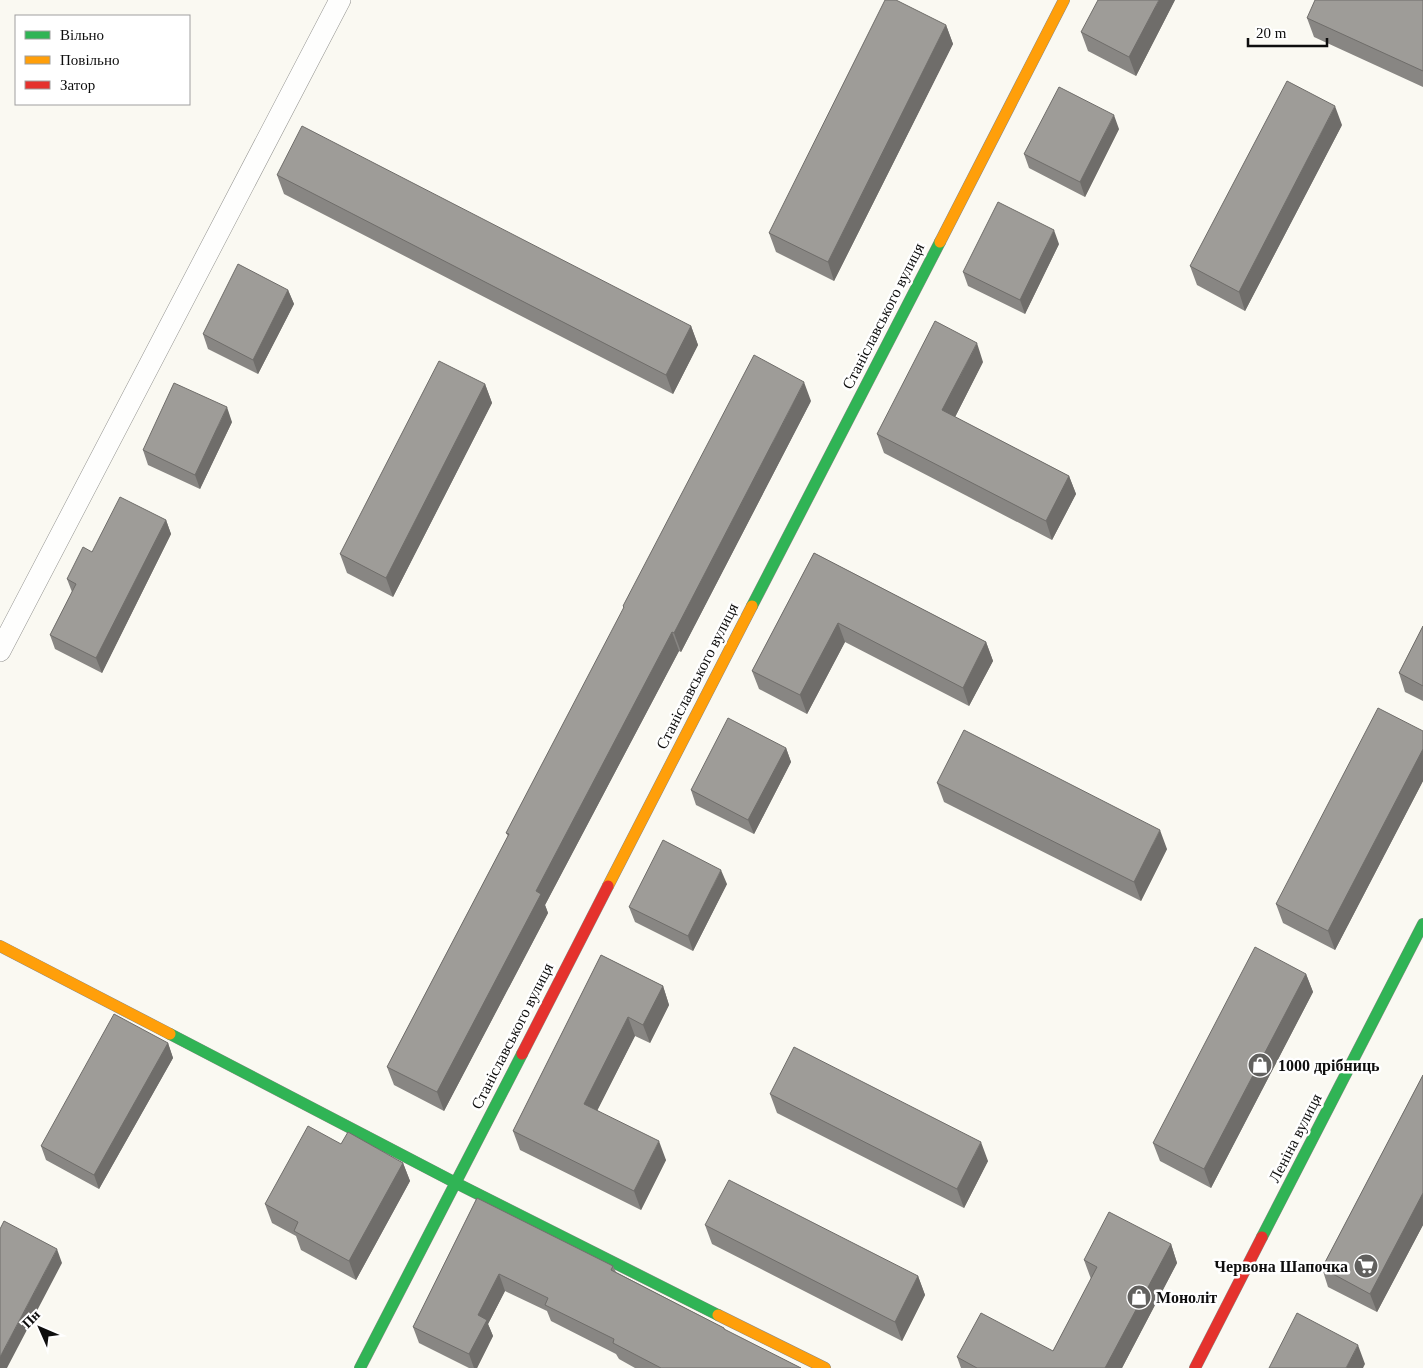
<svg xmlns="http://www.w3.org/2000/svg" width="1423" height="1368" viewBox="0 0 1423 1368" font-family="'Times New Roman',serif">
<rect width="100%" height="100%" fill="#faf9f2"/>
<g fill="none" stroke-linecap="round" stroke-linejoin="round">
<defs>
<path id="street" d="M 0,651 L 340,0"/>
<path id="fast" d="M 752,606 L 940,242
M 170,1034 L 454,1182 L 718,1315
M 1262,1237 L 1423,924
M 360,1368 L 522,1054"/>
<path id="slow" d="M 940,242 L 1064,0
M 608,886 L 752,606
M 0,946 L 170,1034
M 718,1315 L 825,1368"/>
<path id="jam" d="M 522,1054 L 608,886
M 1195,1368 L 1262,1237"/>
</defs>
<use href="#street" stroke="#949491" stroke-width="22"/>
<use href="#fast" stroke="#8b8a87" stroke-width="12"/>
<use href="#slow" stroke="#8b8a87" stroke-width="12"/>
<use href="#jam" stroke="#8b8a87" stroke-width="12"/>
<use href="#street" stroke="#fefefd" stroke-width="21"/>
<use href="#fast" stroke="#30b455" stroke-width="11"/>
<use href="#slow" stroke="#ff9f0a" stroke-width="11"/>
<use href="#jam" stroke="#e5322d" stroke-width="11"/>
</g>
<path fill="#888683" d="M 1175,0 L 1136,76 L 1088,51 L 1081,32 Z
M 1423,0 L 1423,87 L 1314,37 L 1307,18 Z
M 946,25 L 953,44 L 834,281 L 776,252 L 769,233 Z
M 1342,125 L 1245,311 L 1197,285 L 1190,266 Z
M 1119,129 L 1085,197 L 1029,168 L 1024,154 Z
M 277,175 L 691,326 L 698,345 L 673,394 L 284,194 Z
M 1059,244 L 1025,314 L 968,286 L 963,272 Z
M 288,290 L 294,304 L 258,374 L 208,349 L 203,334 Z
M 983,362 L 955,417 L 1069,476 L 1076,494 L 1052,540 L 884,453 L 877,434 Z
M 485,384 L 492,403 L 393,597 L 347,573 L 340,554 Z
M 811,401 L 681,652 L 679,651 L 545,905 L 548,913 L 444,1111 L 394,1085 L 387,1067 L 508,836 L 506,833 L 624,609 L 623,606 Z
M 232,422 L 200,489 L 148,465 L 143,450 Z
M 166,520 L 171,534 L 102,673 L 55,649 L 50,635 L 72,592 L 67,579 L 92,552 Z
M 814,553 L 986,642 L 993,661 L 969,706 L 845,642 L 807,714 L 759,689 L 752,671 Z
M 1423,626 L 1423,701 L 1405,692 L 1399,673 Z
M 1423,731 L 1423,781 L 1335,950 L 1283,923 L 1276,904 Z
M 786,748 L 791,762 L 754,834 L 696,805 L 691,790 Z
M 937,783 L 1167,849 L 1141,901 L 944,802 Z
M 727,884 L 693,951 L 635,922 L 629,907 Z
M 601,955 L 663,986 L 669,1005 L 650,1043 L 635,1036 L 597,1110 L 666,1160 L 641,1210 L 520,1150 L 513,1131 Z
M 1306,974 L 1313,992 L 1211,1188 L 1160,1161 L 1153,1143 Z
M 168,1043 L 173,1058 L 99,1189 L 46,1160 L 41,1146 Z
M 1423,1075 L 1423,1225 L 1377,1312 L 1328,1287 L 1322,1268 Z
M 770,1094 L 988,1161 L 964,1208 L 777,1113 Z
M 341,1144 L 403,1163 L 410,1181 L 356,1280 L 301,1250 L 296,1236 L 272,1223 L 265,1204 Z
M 477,1198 L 613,1266 L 616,1272 L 724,1328 L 725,1330 L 801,1368 L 635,1368 L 619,1359 L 616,1354 L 551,1321 L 547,1311 L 505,1291 L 488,1324 L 493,1336 L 477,1368 L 469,1368 L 419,1343 L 413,1327 Z
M 705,1225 L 918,1276 L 925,1295 L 902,1341 L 712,1244 Z
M 1171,1244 L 1177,1263 L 1122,1368 L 961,1368 L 957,1357 L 1053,1351 L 1091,1279 L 1084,1260 Z"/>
<path fill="#6f6d6a" d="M 1159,0 L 1175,0 L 1136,76 L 1129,57 Z
M 946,25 L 953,44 L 834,281 L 828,262 Z
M 1335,106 L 1342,125 L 1245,311 L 1239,292 Z
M 1114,115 L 1119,129 L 1085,197 L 1080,182 Z
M 1054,230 L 1059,244 L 1025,314 L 1020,300 Z
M 288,290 L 294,304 L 258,374 L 253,360 Z
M 691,326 L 698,345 L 673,394 L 666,375 Z
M 977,343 L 983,362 L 949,429 L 942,410 Z
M 804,382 L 811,401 L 681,652 L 674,633 Z
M 485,384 L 492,403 L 393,597 L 386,578 Z
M 227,407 L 232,422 L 200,489 L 195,475 Z
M 1069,476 L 1076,494 L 1052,540 L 1046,521 Z
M 166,520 L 171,534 L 102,673 L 96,658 Z
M 838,623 L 845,642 L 807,714 L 800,695 Z
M 672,632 L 679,651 L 545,905 L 548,913 L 444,1111 L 437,1092 L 536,891 Z
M 986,642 L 993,661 L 969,706 L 963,688 Z
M 786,748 L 791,762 L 754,834 L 748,820 Z
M 1423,749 L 1423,781 L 1335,950 L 1328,931 Z
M 1160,830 L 1167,849 L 1141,901 L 1134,882 Z
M 721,870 L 727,884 L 693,951 L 688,936 Z
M 1306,974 L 1313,992 L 1211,1188 L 1204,1169 Z
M 663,986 L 669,1005 L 650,1043 L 643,1025 Z
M 628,1017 L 635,1036 L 591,1123 L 584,1104 Z
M 168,1043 L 173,1058 L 99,1189 L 94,1175 Z
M 659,1141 L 666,1160 L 641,1210 L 634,1191 Z
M 981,1142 L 988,1161 L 964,1208 L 957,1189 Z
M 403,1163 L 410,1181 L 356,1280 L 349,1261 Z
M 1423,1193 L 1423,1225 L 1377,1312 L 1370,1294 Z
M 1171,1244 L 1177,1263 L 1122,1368 L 1105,1368 Z
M 57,1249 L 62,1263 L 7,1368 L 0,1368 L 0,1357 Z
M 499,1274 L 505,1291 L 488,1324 L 493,1336 L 477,1368 L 474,1368 L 469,1354 L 478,1315 Z
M 918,1276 L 925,1295 L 902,1341 L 895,1322 Z
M 1358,1345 L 1365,1364 L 1363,1368 L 1346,1368 Z"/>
<path fill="#9e9c98" stroke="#6f6d6a" d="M 885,0 L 896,0 L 946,25 L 828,262 L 769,233 Z
M 1098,0 L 1159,0 L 1129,57 L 1081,32 Z
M 1315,0 L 1423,0 L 1423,71 L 1307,18 Z
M 1287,81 L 1335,106 L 1239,292 L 1190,266 Z
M 1059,87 L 1114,115 L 1080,182 L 1024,154 Z
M 302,126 L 691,326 L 666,375 L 277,175 Z
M 998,202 L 1054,230 L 1020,300 L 963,272 Z
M 238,264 L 288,290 L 253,360 L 203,334 Z
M 935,321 L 977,343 L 942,410 L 1069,476 L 1046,521 L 877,434 Z
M 754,355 L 804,382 L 674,633 L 672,632 L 536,891 L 541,894 L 437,1092 L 387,1067 L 509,834 L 506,833 L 624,607 L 623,606 Z
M 439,361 L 485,384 L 386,578 L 340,554 Z
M 174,383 L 227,407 L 195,475 L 143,450 Z
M 120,497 L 166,520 L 96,658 L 50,635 L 76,584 L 67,579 L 83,547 L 92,552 Z
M 814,553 L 986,642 L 963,688 L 838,623 L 800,695 L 752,671 Z
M 1423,626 L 1423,686 L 1399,673 Z
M 1378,708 L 1423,731 L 1423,749 L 1328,931 L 1276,904 Z
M 728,718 L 786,748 L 748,820 L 691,790 Z
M 964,730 L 1160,830 L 1134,882 L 937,783 Z
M 663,840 L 721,870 L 688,936 L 629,907 Z
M 1255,947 L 1306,974 L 1204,1169 L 1153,1143 Z
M 601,955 L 663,986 L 643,1025 L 628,1017 L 584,1104 L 659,1141 L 634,1191 L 513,1131 Z
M 114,1014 L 168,1043 L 94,1175 L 41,1146 Z
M 794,1047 L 981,1142 L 957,1189 L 770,1094 Z
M 1423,1075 L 1423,1193 L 1370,1294 L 1322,1268 Z
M 308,1126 L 341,1144 L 348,1132 L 403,1163 L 349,1261 L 294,1231 L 298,1222 L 265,1204 Z
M 729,1180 L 918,1276 L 895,1322 L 705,1225 Z
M 477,1198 L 613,1266 L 611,1270 L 724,1328 L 724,1329 L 801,1368 L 661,1368 L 613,1343 L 614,1339 L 545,1305 L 548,1298 L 499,1274 L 478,1315 L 487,1320 L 469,1354 L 413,1327 Z
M 1109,1212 L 1171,1244 L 1105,1368 L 977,1368 L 957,1357 L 981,1313 L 1053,1351 L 1097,1267 L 1084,1260 Z
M 4,1221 L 57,1249 L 0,1357 L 0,1229 Z
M 1297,1313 L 1358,1345 L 1346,1368 L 1269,1368 Z"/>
<defs>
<symbol id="shop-disc" viewBox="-11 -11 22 22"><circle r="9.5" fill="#61605e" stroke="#fff"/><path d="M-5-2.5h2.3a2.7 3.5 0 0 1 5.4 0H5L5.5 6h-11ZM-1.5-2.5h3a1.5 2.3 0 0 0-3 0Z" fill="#fff"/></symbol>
<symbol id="supermarket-disc" viewBox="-11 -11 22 22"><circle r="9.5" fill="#61605e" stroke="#fff"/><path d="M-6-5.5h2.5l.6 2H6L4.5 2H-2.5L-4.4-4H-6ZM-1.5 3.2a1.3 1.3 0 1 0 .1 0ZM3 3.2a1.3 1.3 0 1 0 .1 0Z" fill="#fff"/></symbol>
</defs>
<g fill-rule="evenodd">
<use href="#shop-disc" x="1246" y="1051" width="28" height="28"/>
<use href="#supermarket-disc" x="1352" y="1252" width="28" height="28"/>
<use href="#shop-disc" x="1125" y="1283" width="28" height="28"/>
</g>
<g text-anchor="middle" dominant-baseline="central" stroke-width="5" stroke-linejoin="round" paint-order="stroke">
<g font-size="16" fill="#0e0e0e" stroke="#fff">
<text transform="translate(883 316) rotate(-63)">Станіславського вулиця</text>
<text transform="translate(697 676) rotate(-63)">Станіславського вулиця</text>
<text transform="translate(512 1036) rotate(-63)">Станіславського вулиця</text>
<text transform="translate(1295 1138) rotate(-63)">Леніна вулиця</text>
</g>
<g font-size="16" font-weight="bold" fill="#0e0e0e" stroke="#fff" text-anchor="start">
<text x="1278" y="1065">1000 дрібниць</text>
<text x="1348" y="1266" text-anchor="end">Червона Шапочка</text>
<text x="1156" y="1297">Моноліт</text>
</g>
</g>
<rect x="15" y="15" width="175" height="90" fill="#ffffff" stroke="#9f9f9f"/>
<rect x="25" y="31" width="25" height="8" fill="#30b455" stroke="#9f9f9f"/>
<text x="60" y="40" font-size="15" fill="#0e0e0e">Вільно</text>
<rect x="25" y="56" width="25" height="8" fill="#ff9f0a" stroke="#9f9f9f"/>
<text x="60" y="65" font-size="15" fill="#0e0e0e">Повільно</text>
<rect x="25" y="81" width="25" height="8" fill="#e5322d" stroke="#9f9f9f"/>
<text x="60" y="90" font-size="15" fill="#0e0e0e">Затор</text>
<g transform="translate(40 1328) rotate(315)" stroke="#ffffff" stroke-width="4" paint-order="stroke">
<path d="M0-4L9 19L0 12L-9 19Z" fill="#0e0e0e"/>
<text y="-8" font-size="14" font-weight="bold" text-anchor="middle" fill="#0e0e0e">Пн</text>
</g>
<path d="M1248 38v8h79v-8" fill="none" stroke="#0e0e0e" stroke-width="2.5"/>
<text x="1256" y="38" font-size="15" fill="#0e0e0e" stroke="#ffffff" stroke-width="4" paint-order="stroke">20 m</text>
</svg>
